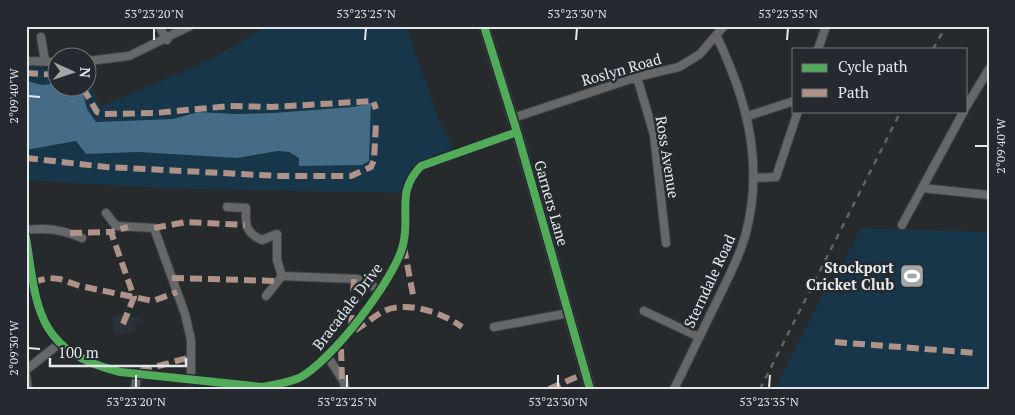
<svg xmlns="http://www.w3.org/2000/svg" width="1015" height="415" viewBox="0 0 1015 415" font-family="'PT Serif',serif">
<rect width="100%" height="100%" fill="#272a2c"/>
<path fill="#28323a" d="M 131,312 L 133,318 L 141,316 L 142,321 L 135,323 L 137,330 L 116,336 L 111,318 Z"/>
<path fill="#173649" d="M 267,26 L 406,26 L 439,120 L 453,149 L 435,155 L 437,160 L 421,166 L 404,193 L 161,188 L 26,180 L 26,150 L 76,141 L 86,154 L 138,152 L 237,158 L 278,151 L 289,152 L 299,158 L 299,166 L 369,161 L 371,103 L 353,107 L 273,113 L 235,114 L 198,112 L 173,119 L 96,122 L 87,109 L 83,93 L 79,88 L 88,88 L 88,79 L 100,107 L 210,60 Z
M 26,65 L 57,70 L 57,83 L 43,85 L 26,81 Z
M 861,228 L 989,232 L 989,389 L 775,389 L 830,280 L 834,281 Z"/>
<path fill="#456c87" d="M 26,81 L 43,85 L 57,83 L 58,88 L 79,88 L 83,93 L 87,109 L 96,122 L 173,119 L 198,112 L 235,114 L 273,113 L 353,107 L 371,103 L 369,161 L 362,165 L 299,166 L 299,158 L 289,152 L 278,151 L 237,158 L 138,152 L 86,154 L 76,141 L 26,150 Z"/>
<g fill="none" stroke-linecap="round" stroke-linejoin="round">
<defs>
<path id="minor" d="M 159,26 L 167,40
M 41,37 L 45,61
M 818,49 L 825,29
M 26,61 L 58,62
M 88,61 L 129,56 L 190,26
M 637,77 L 654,135 L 666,243
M 966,107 L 989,69
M 748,116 L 794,101
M 513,118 L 637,77 L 679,67 L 700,54 L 724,26
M 754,178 L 776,177 L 798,111
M 922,188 L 989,195
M 227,207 L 246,208 C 245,225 246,233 262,240 L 277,234 L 277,260 L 282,276
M 106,213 L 116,226 L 154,228 L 185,314 L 191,340 L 191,381
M 902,225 L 964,111
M 26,230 C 48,227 62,230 82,238
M 26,237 C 37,311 37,351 120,372 L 262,387 C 274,385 287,383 299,378 C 330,363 395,279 403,245 C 411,213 395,193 421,166 L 517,132
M 266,296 L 282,276 L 358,279 L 380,290
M 644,311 L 699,337
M 494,327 L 569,313
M 328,357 L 344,382 L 345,389
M 26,370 L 60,343
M 26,375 L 28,389
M 135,389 L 137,374
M 674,389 C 689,359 703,329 718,299 C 728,278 740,256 746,233 C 764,163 747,100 717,37"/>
<path id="tertiary" d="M 484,26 L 517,132 L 590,389"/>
</defs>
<use href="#minor" stroke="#424648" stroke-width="10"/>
<use href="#tertiary" stroke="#424648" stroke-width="12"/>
<use href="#minor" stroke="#656769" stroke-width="8"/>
<use href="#tertiary" stroke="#656769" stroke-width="10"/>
<path stroke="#606263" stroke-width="2.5" stroke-dasharray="6 6" stroke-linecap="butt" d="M 933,49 L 946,26
M 760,389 L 901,111"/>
<path stroke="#af9288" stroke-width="6" stroke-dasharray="12 6" stroke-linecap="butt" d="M 26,73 L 58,75
M 83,88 L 97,112 L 104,114 L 155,113 L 230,106 L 272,107 L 373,101 L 376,109
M 26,158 L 106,167 L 279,176 L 351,176 L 371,167 L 374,160 L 376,123
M 154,228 L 186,222 L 245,225
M 70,233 L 111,232
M 404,247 L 413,295
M 172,278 L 278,281
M 33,282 L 49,278 L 60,279 L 80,286 L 153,301 L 177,292
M 123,324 L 134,297 L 111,232 L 128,227
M 351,327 L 354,279
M 355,330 C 365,325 374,316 384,311 C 407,300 443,313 462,327
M 835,342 L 977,353
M 140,371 L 191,357
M 342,379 L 341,348 L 344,339
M 549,389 L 586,373"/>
<defs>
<path id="cycleway" d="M 484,26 L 517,132 L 590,389
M 26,237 C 37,311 37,351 120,372 L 262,387 C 274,385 287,383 299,378 C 330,363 395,279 403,245 C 411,213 395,193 421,166 L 517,132"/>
</defs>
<use href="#cycleway" stroke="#242a2f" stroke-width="11"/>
<use href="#cycleway" stroke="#51ab58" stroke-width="8"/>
</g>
<path fill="none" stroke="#e4e8eb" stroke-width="2" d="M 154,40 L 154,28M 365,40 L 366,28M 576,40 L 577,28M 787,40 L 788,28M 28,96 L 40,97M 975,146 L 988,146M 28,348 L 40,349M 136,388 L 136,375M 347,388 L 347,375M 558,388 L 558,375M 769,388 L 770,375"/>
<defs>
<symbol id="stadium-square" viewBox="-11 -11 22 22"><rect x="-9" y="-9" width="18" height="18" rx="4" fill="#a2a6a8" stroke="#242a2f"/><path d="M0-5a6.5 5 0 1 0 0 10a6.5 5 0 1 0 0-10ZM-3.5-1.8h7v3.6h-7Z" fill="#fff"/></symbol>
</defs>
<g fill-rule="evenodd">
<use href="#stadium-square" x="898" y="262" width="28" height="28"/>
</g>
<g text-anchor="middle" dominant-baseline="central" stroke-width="5" stroke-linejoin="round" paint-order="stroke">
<g font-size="15" fill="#e4e8eb" stroke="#242a2f">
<text transform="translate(621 69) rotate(-16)">Roslyn Road</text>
<text transform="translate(668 157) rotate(81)">Ross Avenue</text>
<text transform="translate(552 203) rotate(74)">Garners Lane</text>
<text transform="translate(709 281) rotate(-65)">Sterndale Road</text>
<text transform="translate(347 306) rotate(-53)">Bracadale Drive</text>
</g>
<g font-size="15" font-weight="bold" fill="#e4e8eb" stroke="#242a2f" text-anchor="end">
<text x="894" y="267">Stockport<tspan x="894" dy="17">Cricket Club</tspan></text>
</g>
</g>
<rect width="1015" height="415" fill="none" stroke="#242a2f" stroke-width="55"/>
<rect x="792" y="48" width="175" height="65" fill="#242a2f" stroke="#71767a"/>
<rect x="802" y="64" width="25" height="8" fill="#51ab58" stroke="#71767a"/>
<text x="838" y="72" font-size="15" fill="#e4e8eb">Cycle path</text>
<rect x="802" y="89" width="25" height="8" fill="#af9288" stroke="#71767a"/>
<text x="838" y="98" font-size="15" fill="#e4e8eb">Path</text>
<g transform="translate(72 72) rotate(93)"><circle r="24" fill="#242a2f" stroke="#71767a"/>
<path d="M0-4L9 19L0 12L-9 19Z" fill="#a2a6a8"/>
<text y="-8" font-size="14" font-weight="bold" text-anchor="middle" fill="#e4e8eb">N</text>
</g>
<path d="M50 358v8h136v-8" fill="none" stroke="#e4e8eb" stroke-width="2.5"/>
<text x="58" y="358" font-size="15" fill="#e4e8eb" stroke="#242a2f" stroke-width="4" paint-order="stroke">100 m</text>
<rect x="28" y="28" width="960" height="360" fill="none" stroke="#e4e8eb" stroke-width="2"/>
<g font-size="12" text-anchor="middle" fill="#e4e8eb">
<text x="154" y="18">53°23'20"N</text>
<text x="366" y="18">53°23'25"N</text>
<text x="577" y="18">53°23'30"N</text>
<text x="788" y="18">53°23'35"N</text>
<text transform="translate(14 96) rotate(-90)" y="4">2°09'40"W</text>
<text transform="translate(1001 146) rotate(-90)" y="4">2°09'40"W</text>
<text transform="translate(14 348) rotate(-90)" y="4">2°09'30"W</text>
<text x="136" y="406">53°23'20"N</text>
<text x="347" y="406">53°23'25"N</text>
<text x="558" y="406">53°23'30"N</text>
<text x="769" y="406">53°23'35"N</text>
</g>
</svg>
